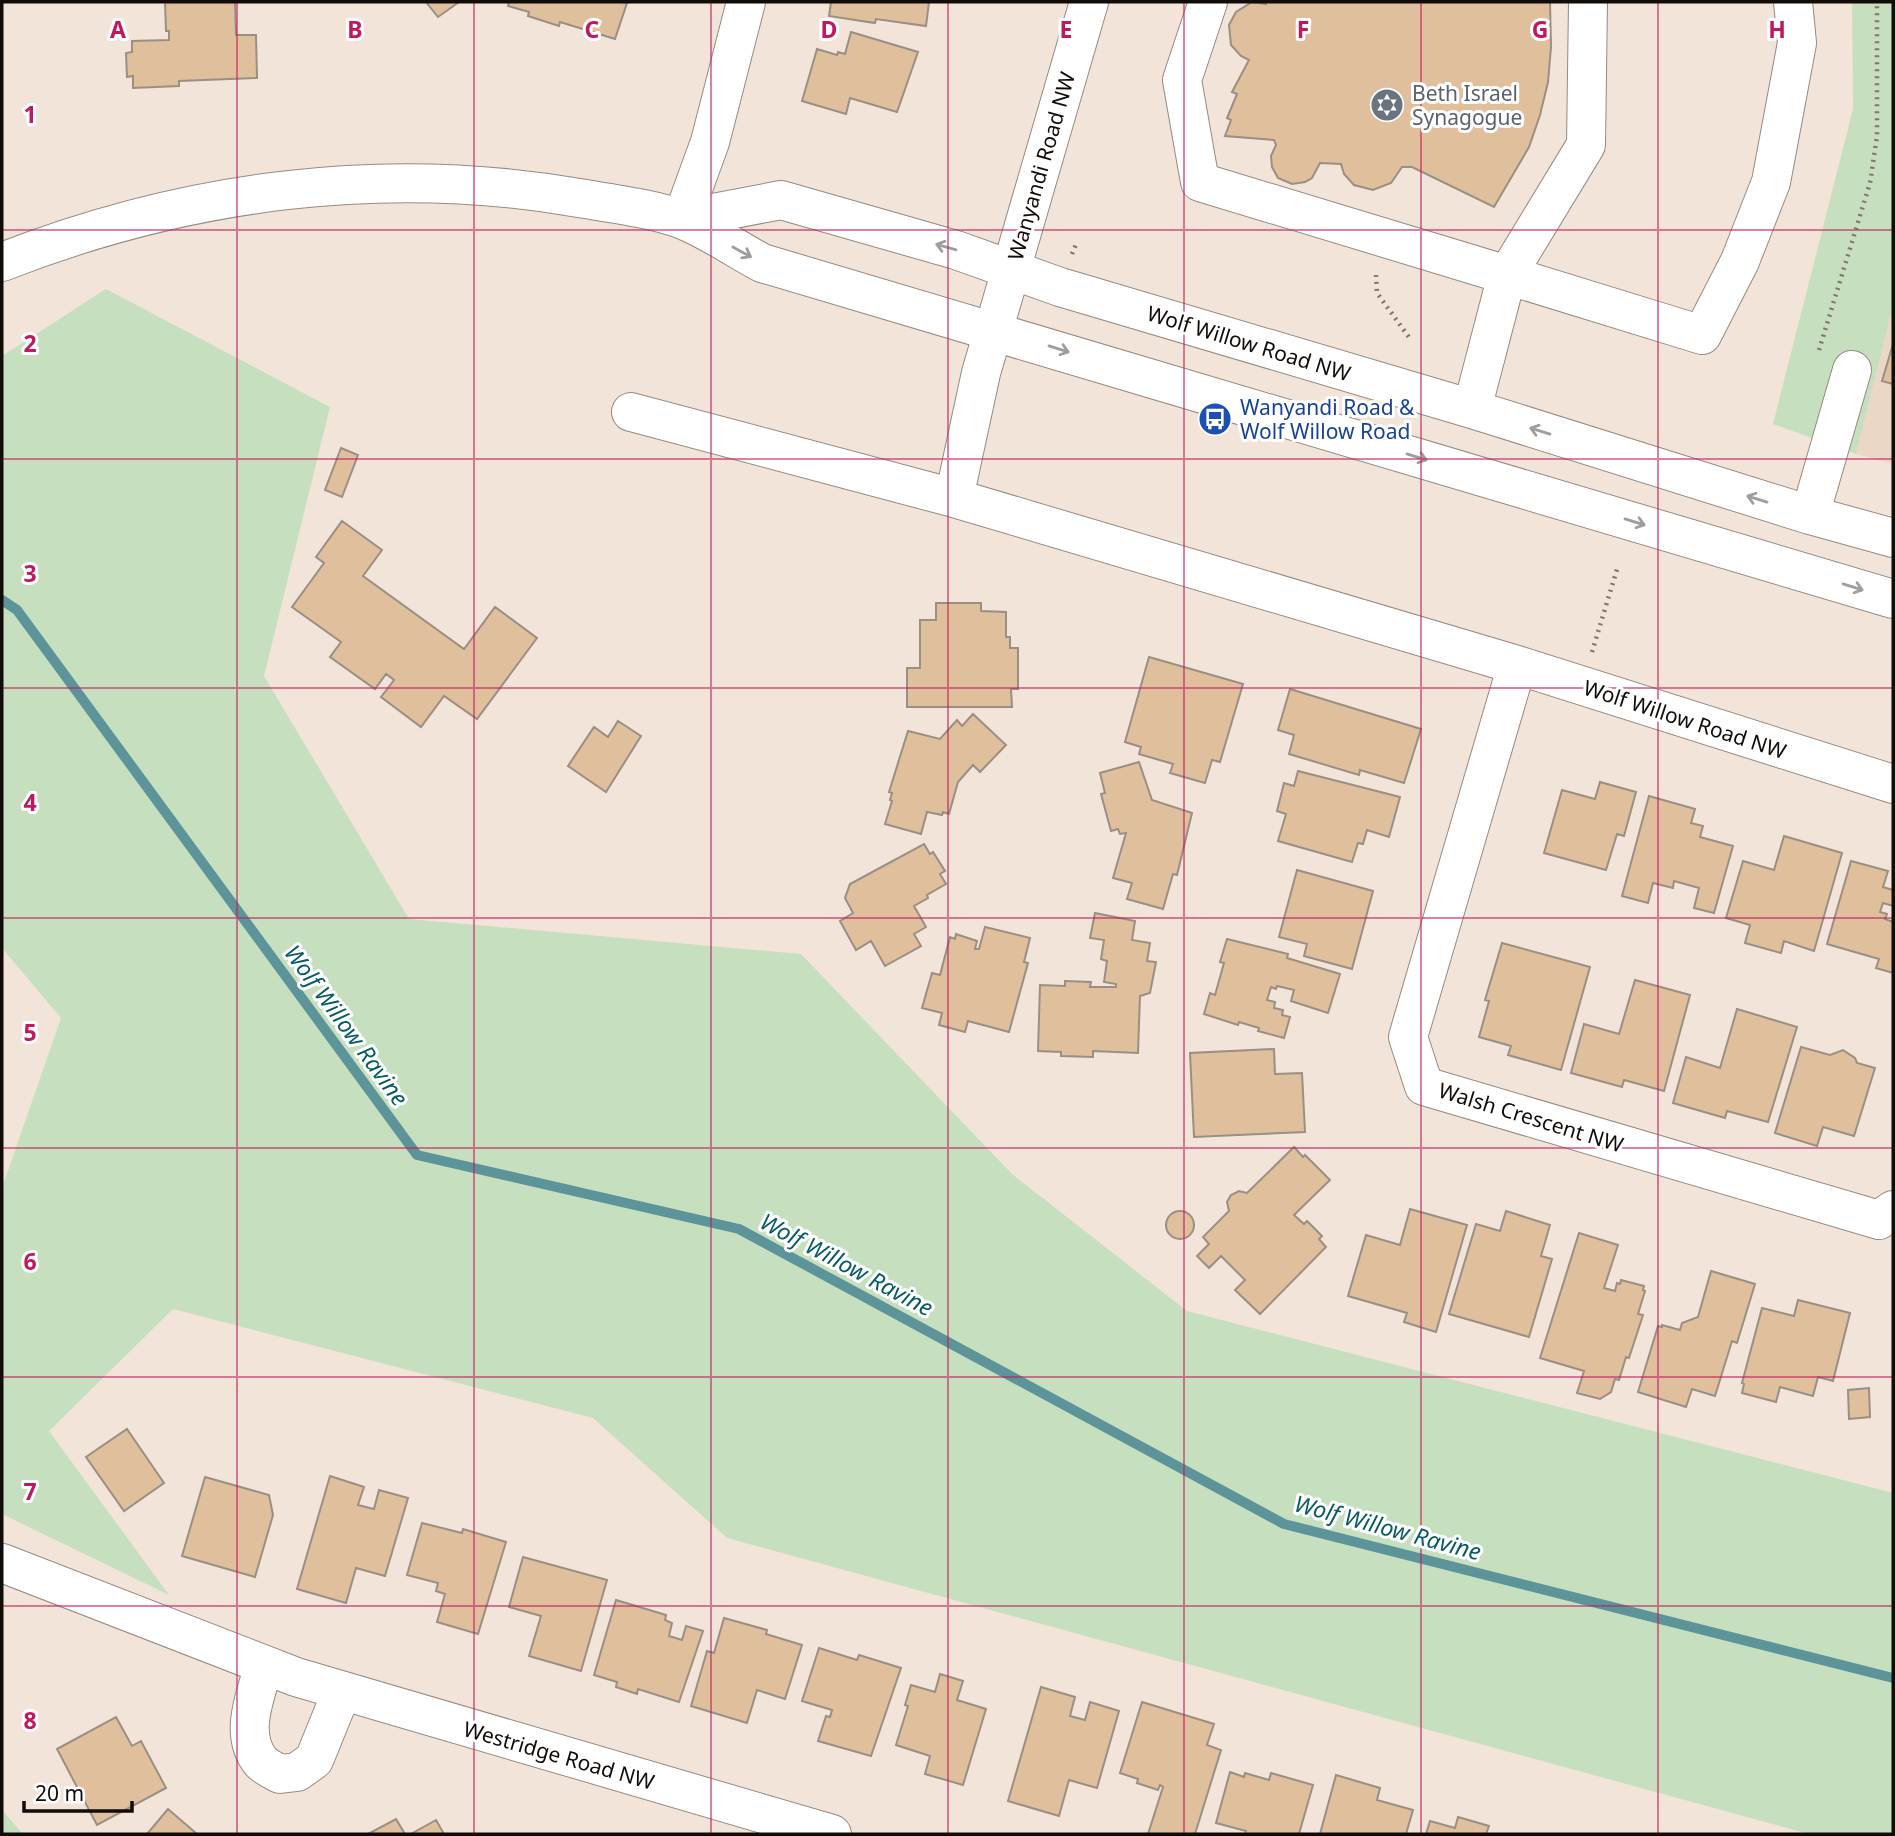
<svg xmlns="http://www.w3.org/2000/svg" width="1895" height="1836" viewBox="0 0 1895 1836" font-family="'Noto Sans',sans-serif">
<rect width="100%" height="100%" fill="#f2e4d9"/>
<path fill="#ebd7c6" d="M 1893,306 L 1893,464 L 1856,454 Z"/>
<path fill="#c6dfbe" d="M 1852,2 L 1893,2 L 1893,306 L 1856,454 L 1773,424 L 1853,109 Z
M 106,289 L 330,407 L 264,676 L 409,919 L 801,954 L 1012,1174 L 1187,1311 L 1893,1493 L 1893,1834 L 1809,1834 L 727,1538 L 593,1418 L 173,1309 L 49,1431 L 169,1595 L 2,1514 L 2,1188 L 61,1018 L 2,948 L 2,356 Z
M 2,1810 L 23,1834 L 2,1834 Z"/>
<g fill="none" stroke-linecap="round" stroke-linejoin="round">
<path stroke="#5c949a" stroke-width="10" d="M 2,600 L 17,610 L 417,1155 L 739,1229 L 1284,1524 L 1893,1678"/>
</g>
<path fill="#e0bf9d" stroke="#9a8f83" stroke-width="2" d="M 165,2 L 235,2 L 236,35 L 256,35 L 257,78 L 179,81 L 179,86 L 133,88 L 133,76 L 127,77 L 126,53 L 132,52 L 132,41 L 169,40 L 169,31 L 166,31 Z
M 426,2 L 459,2 L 438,17 Z
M 509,2 L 621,2 L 627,3 L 615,39 L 560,22 L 559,26 L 528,16 L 529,12 L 508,6 Z
M 831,2 L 929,2 L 926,26 L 876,19 L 875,23 L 829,16 Z
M 1252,2 L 1266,4 L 1266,2 L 1550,2 L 1551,47 L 1548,82 L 1540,115 L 1529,147 L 1494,207 L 1412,167 L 1402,167 L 1391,183 L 1373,190 L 1354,185 L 1344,174 L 1341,164 L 1320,163 L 1312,178 L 1305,182 L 1292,184 L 1278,178 L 1272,167 L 1271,156 L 1276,145 L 1274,140 L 1225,136 L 1231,120 L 1227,118 L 1237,94 L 1232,92 L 1249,60 L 1241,56 L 1231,45 L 1229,25 L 1236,12 Z
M 851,32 L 918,52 L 897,112 L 850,98 L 846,114 L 802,101 L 817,49 L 837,55 L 838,52 L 845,54 Z
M 1893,344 L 1893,384 L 1882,381 Z
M 341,448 L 358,455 L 342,497 L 325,490 Z
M 342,521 L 382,550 L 363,576 L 464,649 L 495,607 L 537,638 L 477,719 L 444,696 L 421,727 L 381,697 L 394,680 L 386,674 L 375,689 L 330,657 L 341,642 L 292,607 L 324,563 L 316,557 Z
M 936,603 L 981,603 L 981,611 L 1006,612 L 1006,637 L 1010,637 L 1010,648 L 1018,648 L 1018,689 L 1011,689 L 1012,707 L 907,707 L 907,668 L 920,668 L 920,620 L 936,620 Z
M 1149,657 L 1243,684 L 1220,762 L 1212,760 L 1205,783 L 1170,773 L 1173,764 L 1139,754 L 1141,747 L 1125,742 Z
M 1290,689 L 1421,729 L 1404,783 L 1360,770 L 1359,775 L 1289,754 L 1294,735 L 1278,730 Z
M 973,714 L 1006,745 L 980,772 L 973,765 L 958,782 L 949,814 L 943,812 L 942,815 L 927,812 L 921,834 L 885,824 L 892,801 L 890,800 L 892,793 L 889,792 L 908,731 L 940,739 L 957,720 L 962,726 Z
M 618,721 L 641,736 L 606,792 L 568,766 L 594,727 L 608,737 Z
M 1139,762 L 1152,800 L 1192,813 L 1177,875 L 1173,874 L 1163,909 L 1127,899 L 1132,883 L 1113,878 L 1126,833 L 1120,834 L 1118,829 L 1111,831 L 1101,794 L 1105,793 L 1100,773 Z
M 1298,771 L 1400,797 L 1389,837 L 1367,830 L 1363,844 L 1358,843 L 1352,862 L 1278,841 L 1286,814 L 1277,811 L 1284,783 L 1294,786 Z
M 1600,782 L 1636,792 L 1624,836 L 1617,834 L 1606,870 L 1544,853 L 1562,790 L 1595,799 Z
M 1649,796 L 1695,809 L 1691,823 L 1703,826 L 1700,837 L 1733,846 L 1714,913 L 1694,908 L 1699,888 L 1674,881 L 1673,888 L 1653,883 L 1648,903 L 1622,896 Z
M 1784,836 L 1842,853 L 1814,951 L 1784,941 L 1781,953 L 1745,943 L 1750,925 L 1726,918 L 1743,861 L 1774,870 Z
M 924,844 L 930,854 L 933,852 L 945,871 L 940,874 L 946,884 L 927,895 L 928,898 L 914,906 L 926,927 L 914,934 L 921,946 L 885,966 L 871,941 L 856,950 L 840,921 L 853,913 L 845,898 L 850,884 Z
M 1851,861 L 1888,871 L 1883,887 L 1893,890 L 1893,906 L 1883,903 L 1880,912 L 1887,914 L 1885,919 L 1893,922 L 1893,973 L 1876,968 L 1879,959 L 1827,944 Z
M 1297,870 L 1373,891 L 1352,969 L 1304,956 L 1307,944 L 1279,937 Z
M 1095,913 L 1135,921 L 1132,940 L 1150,943 L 1147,961 L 1156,962 L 1150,993 L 1140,996 L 1138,1053 L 1093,1051 L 1093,1057 L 1061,1056 L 1061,1052 L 1038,1051 L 1040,985 L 1065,986 L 1065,981 L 1091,982 L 1090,987 L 1116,987 L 1116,984 L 1104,982 L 1107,961 L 1101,959 L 1104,940 L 1090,938 Z
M 985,927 L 1030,938 L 1024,962 L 1028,963 L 1009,1032 L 968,1021 L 965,1032 L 939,1025 L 942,1013 L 922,1008 L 932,973 L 940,975 L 950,937 L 955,939 L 956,934 L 977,941 L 975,949 L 979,949 Z
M 1227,939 L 1288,954 L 1287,958 L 1340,974 L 1328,1013 L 1291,1001 L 1294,990 L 1277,986 L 1276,989 L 1271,987 L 1267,1000 L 1275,1002 L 1274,1008 L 1283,1010 L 1282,1015 L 1290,1017 L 1284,1038 L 1258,1031 L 1259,1028 L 1239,1022 L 1238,1025 L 1204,1014 L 1210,993 L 1215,995 L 1224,963 L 1220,962 Z
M 1502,943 L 1590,967 L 1561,1070 L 1508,1055 L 1511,1046 L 1479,1037 L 1489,1001 L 1485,1000 Z
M 1635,980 L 1690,995 L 1664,1091 L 1624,1080 L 1622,1087 L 1571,1073 L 1584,1024 L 1619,1034 Z
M 1737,1009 L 1797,1027 L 1768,1122 L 1727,1111 L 1725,1118 L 1673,1103 L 1686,1057 L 1720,1068 Z
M 1801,1047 L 1830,1055 L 1843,1050 L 1855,1058 L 1857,1063 L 1875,1068 L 1854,1136 L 1823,1127 L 1817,1146 L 1775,1133 Z
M 1274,1049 L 1275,1074 L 1302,1073 L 1305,1132 L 1194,1137 L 1190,1053 Z
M 1294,1147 L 1303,1157 L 1305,1155 L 1330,1180 L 1294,1215 L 1304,1224 L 1307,1221 L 1322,1236 L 1319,1239 L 1326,1247 L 1260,1314 L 1235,1290 L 1245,1280 L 1221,1256 L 1209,1268 L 1197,1256 L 1209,1244 L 1203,1237 L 1229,1211 L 1227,1202 L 1231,1195 L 1239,1191 L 1247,1193 Z
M 1410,1209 L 1467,1225 L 1436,1332 L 1404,1322 L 1407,1313 L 1348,1296 L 1366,1235 L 1400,1245 Z
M1166 1225a14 14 0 1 1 28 0a14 14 0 1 1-28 0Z
M 1506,1211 L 1550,1225 L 1541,1256 L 1552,1259 L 1529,1337 L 1449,1314 L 1476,1224 L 1500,1231 Z
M 1579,1233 L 1618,1245 L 1604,1288 L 1615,1291 L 1617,1283 L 1620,1284 L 1621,1280 L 1644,1286 L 1643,1290 L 1645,1291 L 1638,1314 L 1643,1315 L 1629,1358 L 1626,1357 L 1619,1380 L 1615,1379 L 1611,1392 L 1600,1399 L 1577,1393 L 1584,1371 L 1540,1358 Z
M 1711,1271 L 1755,1284 L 1737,1343 L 1732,1341 L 1715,1396 L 1692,1389 L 1686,1407 L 1638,1392 L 1658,1326 L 1662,1327 L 1662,1325 L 1680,1330 L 1682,1323 L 1698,1317 Z
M 1798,1300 L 1850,1313 L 1833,1381 L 1818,1377 L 1813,1396 L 1780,1387 L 1776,1402 L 1742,1393 L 1744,1384 L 1742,1383 L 1762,1308 L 1794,1316 Z
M 1869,1388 L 1870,1417 L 1849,1419 L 1848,1390 Z
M 127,1429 L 164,1483 L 124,1511 L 86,1457 Z
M 330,1476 L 364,1487 L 358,1505 L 374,1509 L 379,1490 L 408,1498 L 385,1576 L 356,1568 L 346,1603 L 297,1589 Z
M 205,1477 L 269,1495 L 273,1515 L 255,1577 L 182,1556 Z
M 422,1523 L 462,1533 L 463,1529 L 506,1542 L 478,1634 L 437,1622 L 445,1594 L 436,1591 L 438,1583 L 407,1575 Z
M 523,1557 L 607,1580 L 581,1671 L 529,1656 L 541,1616 L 509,1607 Z
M 616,1600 L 666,1615 L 665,1620 L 672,1623 L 669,1636 L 682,1640 L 686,1626 L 703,1631 L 679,1702 L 638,1689 L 637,1694 L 616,1687 L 617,1682 L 594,1675 Z
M 724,1618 L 767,1630 L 766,1634 L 802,1645 L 785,1699 L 757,1690 L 747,1723 L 691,1706 L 707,1651 L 714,1653 Z
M 819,1648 L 857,1660 L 859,1655 L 901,1668 L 871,1756 L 818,1741 L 826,1716 L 830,1717 L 832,1710 L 802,1701 Z
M 940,1674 L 963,1681 L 957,1700 L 986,1709 L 963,1785 L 925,1774 L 930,1756 L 896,1745 L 908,1706 L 905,1705 L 911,1685 L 935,1692 Z
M 1041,1687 L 1075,1697 L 1070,1716 L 1085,1720 L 1090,1702 L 1119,1711 L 1097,1788 L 1069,1780 L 1059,1816 L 1008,1801 Z
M 1142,1702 L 1214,1724 L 1207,1745 L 1221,1750 L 1195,1834 L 1148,1834 L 1163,1787 L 1160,1785 L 1158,1790 L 1137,1783 L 1138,1779 L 1120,1773 Z
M 116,1717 L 132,1746 L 141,1741 L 166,1788 L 97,1825 L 57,1749 Z
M 1230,1772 L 1244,1777 L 1245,1773 L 1269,1780 L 1271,1773 L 1313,1785 L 1299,1834 L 1245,1834 L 1246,1831 L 1216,1823 Z
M 1336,1775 L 1380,1788 L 1377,1800 L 1413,1810 L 1406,1834 L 1320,1834 Z
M 168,1809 L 197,1834 L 147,1834 Z
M 1458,1817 L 1489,1826 L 1486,1834 L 1426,1834 L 1430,1821 L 1455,1828 Z
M 396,1819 L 405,1834 L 368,1834 Z
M 436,1820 L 444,1834 L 411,1834 Z"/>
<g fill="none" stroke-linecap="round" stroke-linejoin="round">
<defs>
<path id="minor" d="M 1208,2 L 1182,80 L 1200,182 L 1507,275 L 1472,409
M 1588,2 L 1586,145 L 1507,275 L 1702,335 L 1740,261 L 1771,182 L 1797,43 L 1793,2
M 682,219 L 781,200 L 956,250 L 1060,287 L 1472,409 L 1810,515 L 1893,538
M 682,219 L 710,142 L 746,2
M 2,262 C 186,190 383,164 579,198 C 609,203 656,209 683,220 C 710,231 736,249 762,263 L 1893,599
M 631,412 L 954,498 L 1517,665 L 1893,784
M 954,498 L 981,373 L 1089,2
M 1810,515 L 1852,370
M 1517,665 L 1408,1037 L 1424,1086 L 1879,1220 L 1893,1210
M 2,1563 L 296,1677 L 832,1834
M 264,1665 C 256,1695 238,1734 261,1762 C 266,1767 274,1771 280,1774 L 297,1772 L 314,1760 L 342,1691"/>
</defs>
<use href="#minor" stroke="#978a80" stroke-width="40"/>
<path stroke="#7f766e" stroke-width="4.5" stroke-dasharray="2 5" stroke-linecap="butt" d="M 1072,254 L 1077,242
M 1376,275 L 1377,293 L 1411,340
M 1819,350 L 1870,183 L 1877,136 L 1877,2
M 1592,652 L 1618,566"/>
<use href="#minor" stroke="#fff" stroke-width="38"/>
</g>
<defs><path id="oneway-shaft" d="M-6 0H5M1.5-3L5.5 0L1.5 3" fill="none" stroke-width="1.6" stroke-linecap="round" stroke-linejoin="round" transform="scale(1.75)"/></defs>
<g stroke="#a09e9c">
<use href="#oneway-shaft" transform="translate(946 247) rotate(-164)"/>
<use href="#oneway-shaft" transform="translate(742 252) rotate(29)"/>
<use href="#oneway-shaft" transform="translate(1059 349) rotate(17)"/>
<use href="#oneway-shaft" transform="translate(1540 431) rotate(-163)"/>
<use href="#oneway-shaft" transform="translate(1417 457) rotate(17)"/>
<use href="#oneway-shaft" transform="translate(1757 499) rotate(-163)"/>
<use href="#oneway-shaft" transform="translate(1635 522) rotate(17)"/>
<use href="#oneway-shaft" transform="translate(1853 587) rotate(17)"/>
</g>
<path fill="none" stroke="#c2185b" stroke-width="2" stroke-opacity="0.55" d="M 237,2 L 237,1834M 474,2 L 474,1834M 711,2 L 711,1834M 948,2 L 948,1834M 1184,2 L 1184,1834M 1421,2 L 1421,1834M 1658,2 L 1658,1834M 2,230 L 1893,230M 2,459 L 1893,459M 2,688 L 1893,688M 2,918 L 1893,918M 2,1148 L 1893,1148M 2,1377 L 1893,1377M 2,1606 L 1893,1606"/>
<defs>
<symbol id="synagogue-disc" viewBox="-11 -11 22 22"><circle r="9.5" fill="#6b7280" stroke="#fff"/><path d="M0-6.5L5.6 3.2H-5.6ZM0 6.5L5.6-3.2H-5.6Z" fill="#fff"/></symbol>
<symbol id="bus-disc" viewBox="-11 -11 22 22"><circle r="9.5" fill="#1a4fb4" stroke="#fff"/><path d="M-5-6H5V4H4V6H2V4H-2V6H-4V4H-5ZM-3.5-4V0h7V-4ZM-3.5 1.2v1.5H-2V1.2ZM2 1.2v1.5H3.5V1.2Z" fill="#fff"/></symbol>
</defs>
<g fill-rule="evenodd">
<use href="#synagogue-disc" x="1368" y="86" width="38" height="38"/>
<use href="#bus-disc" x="1196" y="400" width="38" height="38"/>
</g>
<g text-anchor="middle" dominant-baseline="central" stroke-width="6" stroke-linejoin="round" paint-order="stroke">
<g font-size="21" fill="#5b616d" stroke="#fff" text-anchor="start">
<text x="1412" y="93">Beth Israel<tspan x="1412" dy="24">Synagogue</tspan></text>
</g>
<g font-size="21" fill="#110c08" stroke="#fff">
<text transform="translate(1041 166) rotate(-74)">Wanyandi Road NW</text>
<text transform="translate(1249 343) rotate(17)">Wolf Willow Road NW</text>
<text transform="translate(1685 719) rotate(18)">Wolf Willow Road NW</text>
<text transform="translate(1531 1117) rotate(17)">Walsh Crescent NW</text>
<text transform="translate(559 1755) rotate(16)">Westridge Road NW</text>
</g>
<g font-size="21" fill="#164399" stroke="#fff" text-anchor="start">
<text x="1240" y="407">Wanyandi Road &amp;<tspan x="1240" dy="24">Wolf Willow Road</tspan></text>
</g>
<g font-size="23" font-style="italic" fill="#075b63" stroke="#fff">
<text transform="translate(347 1025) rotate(54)">Wolf Willow Ravine</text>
<text transform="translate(847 1264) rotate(28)">Wolf Willow Ravine</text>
<text transform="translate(1388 1527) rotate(15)">Wolf Willow Ravine</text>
</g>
</g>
<g font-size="23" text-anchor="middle" font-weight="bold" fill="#c2185b" stroke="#fff" stroke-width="6" stroke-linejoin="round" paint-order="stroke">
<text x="118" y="38">A</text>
<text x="355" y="38">B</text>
<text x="592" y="38">C</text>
<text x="829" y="38">D</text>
<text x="1066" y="38">E</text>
<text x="1303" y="38">F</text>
<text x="1540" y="38">G</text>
<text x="1777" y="38">H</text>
<text x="30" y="123">1</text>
<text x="30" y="352">2</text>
<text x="30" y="582">3</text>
<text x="30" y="811">4</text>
<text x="30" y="1041">5</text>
<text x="30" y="1270">6</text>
<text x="30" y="1500">7</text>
<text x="30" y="1729">8</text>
</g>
<rect width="1895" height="1836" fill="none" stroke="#110c08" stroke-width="7"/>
<path d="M24 1801v10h108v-10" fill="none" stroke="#110c08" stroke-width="3.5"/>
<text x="35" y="1801" font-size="21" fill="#110c08" stroke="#ffffff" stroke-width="5" paint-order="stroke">20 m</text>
</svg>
